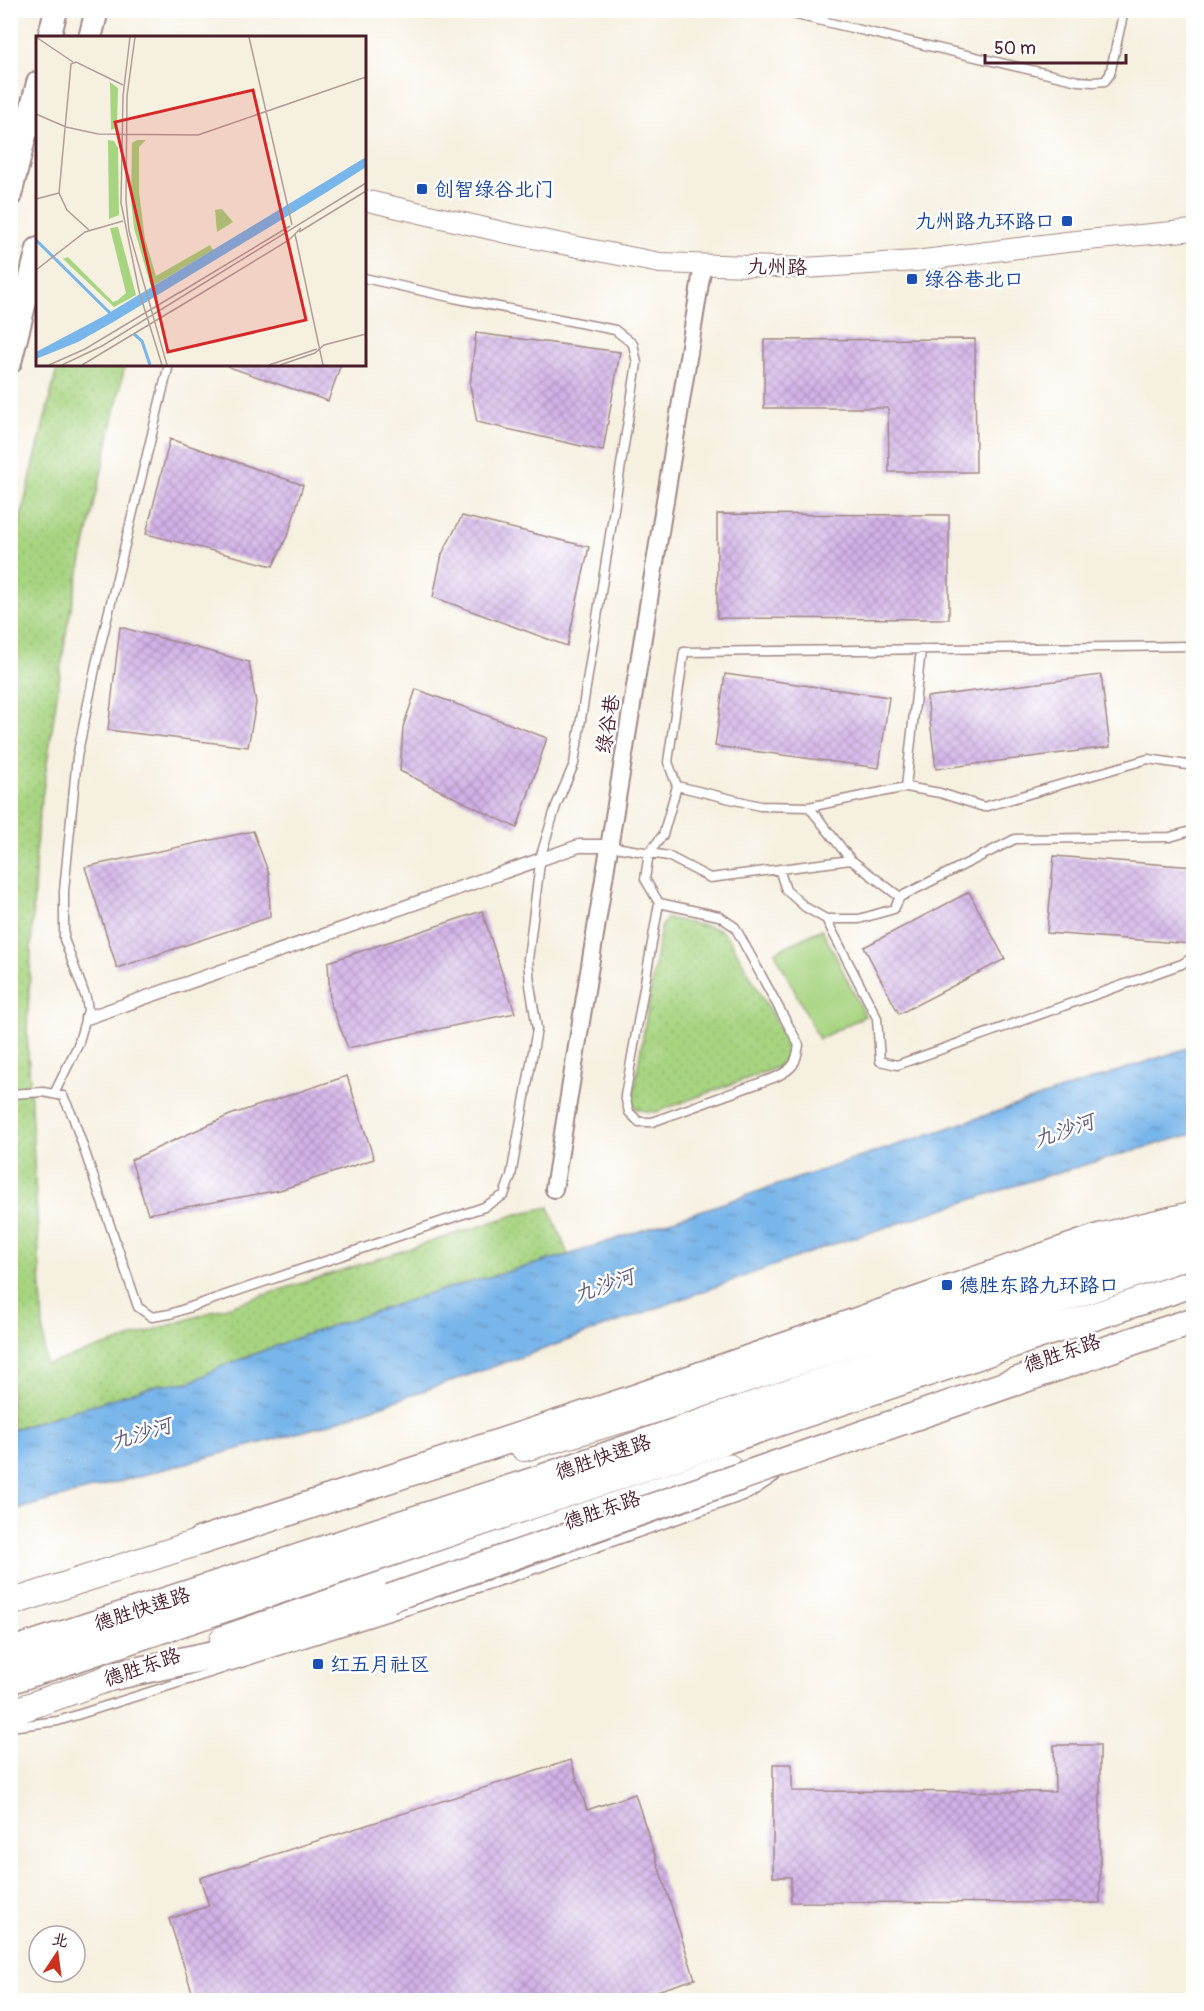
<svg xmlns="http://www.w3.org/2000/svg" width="1204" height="2011" viewBox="0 0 1204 2011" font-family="Pangolin,'LXGW WenKai TC',sans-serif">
<defs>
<pattern id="grass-dots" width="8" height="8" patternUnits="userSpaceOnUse" patternTransform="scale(1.5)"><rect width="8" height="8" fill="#a7d481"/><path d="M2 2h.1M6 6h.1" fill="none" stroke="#91b670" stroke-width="1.8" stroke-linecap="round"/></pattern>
<pattern id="water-ripples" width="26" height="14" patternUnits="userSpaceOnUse" patternTransform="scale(1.5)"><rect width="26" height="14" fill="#78b5ea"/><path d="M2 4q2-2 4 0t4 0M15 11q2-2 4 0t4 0" fill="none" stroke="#6493be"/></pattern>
<pattern id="building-cross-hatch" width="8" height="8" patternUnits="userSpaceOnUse" patternTransform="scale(1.5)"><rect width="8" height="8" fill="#d1b2e7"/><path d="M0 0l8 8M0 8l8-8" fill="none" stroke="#ac90bb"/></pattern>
</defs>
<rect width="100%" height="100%" fill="#fff"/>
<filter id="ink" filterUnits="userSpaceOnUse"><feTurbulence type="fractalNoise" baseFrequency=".0167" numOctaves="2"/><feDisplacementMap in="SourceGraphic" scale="12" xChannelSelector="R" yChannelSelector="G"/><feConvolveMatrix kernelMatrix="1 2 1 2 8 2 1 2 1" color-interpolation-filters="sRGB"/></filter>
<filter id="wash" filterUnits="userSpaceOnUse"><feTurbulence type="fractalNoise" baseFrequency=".008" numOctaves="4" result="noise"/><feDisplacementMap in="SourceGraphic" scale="24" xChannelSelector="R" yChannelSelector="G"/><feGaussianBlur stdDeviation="1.35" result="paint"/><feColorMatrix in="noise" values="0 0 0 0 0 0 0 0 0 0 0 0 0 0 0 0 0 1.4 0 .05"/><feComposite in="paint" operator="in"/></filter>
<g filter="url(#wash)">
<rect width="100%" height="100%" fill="#f6f0e0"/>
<path fill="url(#grass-dots)" stroke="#787a56" stroke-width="1.5" d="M 58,365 L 125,365 L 67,627 L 37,831 L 27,1032 L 45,1365 L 521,1213 L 549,1207 L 568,1255 L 428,1294 L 223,1366 L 191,1382 L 157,1385 L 11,1430 L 11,558 Z
M 667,918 L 719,929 L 730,940 L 789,1045 L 786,1056 L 778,1067 L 656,1112 L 645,1111 L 634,1108 L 633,1098 L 661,927 Z"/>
<path fill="#a7d481" stroke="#787a56" stroke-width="1.5" d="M 822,929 L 865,1016 L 819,1039 L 775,952 Z"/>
<path fill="url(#water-ripples)" stroke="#616a8a" stroke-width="1.5" d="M 1193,1046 L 1193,1134 L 1039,1178 L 825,1247 L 544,1349 L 319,1427 L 11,1511 L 11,1430 L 157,1385 L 191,1382 L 223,1366 L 304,1335 L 428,1294 L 568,1255 Z"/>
<g id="blocks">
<path fill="url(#building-cross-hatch)" d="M 476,333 L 620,352 L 603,451 L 477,422 L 470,385 Z
M 975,339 L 976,472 L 889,472 L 888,408 L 764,408 L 764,340 Z
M 229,364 L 341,364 L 328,401 L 229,367 Z
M 170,439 L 303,485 L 289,532 L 273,566 L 146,534 Z
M 717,514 L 949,515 L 949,619 L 717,618 Z
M 462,516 L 589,547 L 567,646 L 433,597 L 442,554 Z
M 120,627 L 249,662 L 256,703 L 248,747 L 108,730 Z
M 725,674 L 889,697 L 879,768 L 715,746 Z
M 1101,675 L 1110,747 L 936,769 L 927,697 Z
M 416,689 L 547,738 L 517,828 L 400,771 L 403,727 Z
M 253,831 L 269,874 L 270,917 L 117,968 L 85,867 Z
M 1054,856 L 1194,867 L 1192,944 L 1047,933 Z
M 969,892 L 1005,959 L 899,1014 L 864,947 Z
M 482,911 L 515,1013 L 348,1048 L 330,1002 L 328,962 Z
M 347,1076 L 374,1159 L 280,1190 L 148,1214 L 131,1160 L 230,1115 Z
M 1054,1745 L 1100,1745 L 1100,1903 L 791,1902 L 791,1877 L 773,1877 L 773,1764 L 792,1764 L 792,1791 L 1055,1792 Z
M 571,1760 L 587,1810 L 635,1794 L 695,1979 L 647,1994 L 649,2001 L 195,2001 L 169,1919 L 209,1906 L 200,1878 Z"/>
</g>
</g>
<g filter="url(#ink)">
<use href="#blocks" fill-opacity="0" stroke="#a08886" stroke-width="1.5"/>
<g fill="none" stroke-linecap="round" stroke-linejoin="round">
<defs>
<path id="service" d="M 775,10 L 1078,81 L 1094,82 L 1105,81 L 1110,74 L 1124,10
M 677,786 L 760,806 L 809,807 L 906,787 L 940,793 L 984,807 L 1148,759 L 1194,766
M 906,787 L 921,649
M 809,807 L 851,860 L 900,897
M 609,846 L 668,856 L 710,878 L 851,860
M 779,869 L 786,890 L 805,907 L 826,919 L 859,919 L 894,909 L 900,897 L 1015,839 L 1170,837 L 1194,830
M 659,903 L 625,1096 L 629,1112 L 639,1122 L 652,1122 L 776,1077 C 794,1068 796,1064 799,1045 L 735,927 L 719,916 L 659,903 L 645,879 L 649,853 L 663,835 L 677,786 L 668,762 L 684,652 L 1194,646
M 826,919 L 877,1018 L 880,1061 L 897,1065 L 1182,964 L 1194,956
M 10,1094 L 43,1092 L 63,1096 L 73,1117 L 138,1307 L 152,1317 L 170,1314 L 484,1207 L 504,1195 L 511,1176 L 537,1029 L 530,985 L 528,959 L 541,855 L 556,806 L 574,764 L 637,363 L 633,344 L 615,330 L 454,298 L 364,278
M 54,1094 L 78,1045 L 88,1010 L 86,998 L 64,939 L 64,891 L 77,757 L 96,664 L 169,364
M 10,1727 L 58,1721 L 506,1579 L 749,1494 L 775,1477"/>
<path id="pedestrian" d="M 87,1018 L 579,846 L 609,846"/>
<path id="minor" d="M 554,1189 L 703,265"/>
<path id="tertiary" d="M 10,120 L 38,127
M 364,200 L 507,233 L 660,263 L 804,268 L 916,261 L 1066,242 L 1194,230"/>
<path id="secondary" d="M 49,38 L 56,10
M 90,38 L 97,10
M 10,195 L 38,83
M 10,362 L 38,249"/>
<path id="primary" d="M 524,1448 L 648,1412 L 1194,1228
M 10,1603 L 221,1535
M 223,1639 L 728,1467
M 10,1713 L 129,1671"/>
<path id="trunk" d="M 1130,1342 L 1194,1321
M 200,1541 L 630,1400 L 1101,1237 L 1194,1215
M 10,1652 L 534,1481 L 1194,1253
M 110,1677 L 225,1652 L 390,1598
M 10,1680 L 1194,1283"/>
</defs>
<use href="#service" stroke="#a08886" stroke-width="11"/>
<use href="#pedestrian" stroke="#a08886" stroke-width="15"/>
<use href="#minor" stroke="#a08886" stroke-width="20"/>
<use href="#tertiary" stroke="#a08886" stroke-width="22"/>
<use href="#secondary" stroke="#a08886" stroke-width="26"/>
<use href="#primary" stroke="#a08886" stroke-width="28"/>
<use href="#trunk" stroke="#a08886" stroke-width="30"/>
<use href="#service" stroke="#fff" stroke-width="8"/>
<use href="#pedestrian" stroke="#fff" stroke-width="12"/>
<use href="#minor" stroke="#fff" stroke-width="16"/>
<use href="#tertiary" stroke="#fff" stroke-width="20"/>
<use href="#secondary" stroke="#fff" stroke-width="22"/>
<use href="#primary" stroke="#fff" stroke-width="26"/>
<use href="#trunk" stroke="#fff" stroke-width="27"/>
<defs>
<path id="trunk-bridge" d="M 390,1598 L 1130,1342"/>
</defs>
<use href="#trunk-bridge" stroke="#a08886" stroke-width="30" stroke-linecap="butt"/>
<use href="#trunk-bridge" stroke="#fff" stroke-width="27"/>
</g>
</g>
<g fill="#1a4fb4" stroke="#fff" stroke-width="2">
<rect x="416" y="183" width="12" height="12" rx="3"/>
<rect x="1061" y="215" width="12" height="12" rx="3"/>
<rect x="906" y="273" width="12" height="12" rx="3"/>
<rect x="941" y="1279" width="12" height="12" rx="3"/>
<rect x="312" y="1658" width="12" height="12" rx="3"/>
</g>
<g text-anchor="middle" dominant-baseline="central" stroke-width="5" stroke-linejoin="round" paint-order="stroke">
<g font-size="20" fill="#164399" stroke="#fff" text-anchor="start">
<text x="434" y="189">创智绿谷北门</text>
<text x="1055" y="221" text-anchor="end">九州路九环路口</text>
<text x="924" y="279">绿谷巷北口</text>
<text x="959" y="1285">德胜东路九环路口</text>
<text x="330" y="1664">红五月社区</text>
</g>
<g font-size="20" fill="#4a1f2b" stroke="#fff">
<text transform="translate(777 267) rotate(1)">九州路</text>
<text transform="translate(608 724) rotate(-81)">绿谷巷</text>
<text transform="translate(1062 1353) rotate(-19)">德胜东路</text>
<text transform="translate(603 1457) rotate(-19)">德胜快速路</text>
<text transform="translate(602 1510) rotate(-19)">德胜东路</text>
<text transform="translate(142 1609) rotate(-18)">德胜快速路</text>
<text transform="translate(142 1667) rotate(-19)">德胜东路</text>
</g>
<g font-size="21" font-style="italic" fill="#5c5b77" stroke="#fff">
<text transform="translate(1064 1131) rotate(-19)">九沙河</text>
<text transform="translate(604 1286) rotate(-19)">九沙河</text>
<text transform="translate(141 1434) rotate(-17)">九沙河</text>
</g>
</g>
<g transform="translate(36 36)">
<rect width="330" height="330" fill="#f6f0e0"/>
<path d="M 74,46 L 82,52 L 81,92 L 75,94 ZM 72,104 L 78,105 L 82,112 L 83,179 L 73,183 ZM 101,104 L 110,104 L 103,111 L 103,156 L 109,203 L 120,240 L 174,209 L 177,214 L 115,251 L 98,192 L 95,164 L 96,107 ZM 186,173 L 197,186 L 181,196 L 179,174 ZM 82,191 L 100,259 L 78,271 L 27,223 L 32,221 L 77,266 L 82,264 L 90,257 L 74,192 Z" fill="#a7d481"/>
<path d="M 330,121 L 330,131 L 291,156 L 79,285 L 42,306 L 0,323 L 0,316 L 68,280 Z" fill="#78b5ea"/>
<path fill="none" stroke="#78b5ea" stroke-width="3" d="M 0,204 L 74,277M 98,298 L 106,305 L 114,329"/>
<path fill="none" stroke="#b19c98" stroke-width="1.5" d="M 0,1 L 37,26M 94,1 L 87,60 L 85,167 L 103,255 L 126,329M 99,1 L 91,60 L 90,164 L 93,195 L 131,329M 213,1 L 256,189M 0,78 L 30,91 L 62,98 L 162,99 L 330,41M 0,163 L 23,157M 53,194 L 31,174 L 23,157 L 35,28 L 40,26 L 87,49M 263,196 L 330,155M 259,198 L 287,329M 0,234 L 49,196 L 87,185M 143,257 L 254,190M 136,275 L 253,204 L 265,192M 13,329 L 49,313 L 144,256M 26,329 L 66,310 L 330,147M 46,329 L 139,273M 233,329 L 281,313M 244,329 L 279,317 L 288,309 L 330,298"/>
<path fill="#d62828" fill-opacity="0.15" stroke="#d62828" stroke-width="3" d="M 217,54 L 270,284 L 132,316 L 79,86 Z"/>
<rect width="330" height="330" fill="none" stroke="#4a1f2b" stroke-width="3"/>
</g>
<rect width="1204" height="2011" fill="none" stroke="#fff" stroke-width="36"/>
<g transform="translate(57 1954) rotate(13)"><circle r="28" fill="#ffffff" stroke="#b7a5aa" stroke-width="1.5"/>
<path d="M0-4.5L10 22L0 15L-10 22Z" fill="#c8321e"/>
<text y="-9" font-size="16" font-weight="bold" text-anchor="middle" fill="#4a1f2b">北</text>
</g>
<path d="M985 54v9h141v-9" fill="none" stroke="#4a1f2b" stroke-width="3"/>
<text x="994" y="54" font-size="18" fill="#4a1f2b" stroke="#ffffff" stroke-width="4.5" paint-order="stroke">50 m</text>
</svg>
